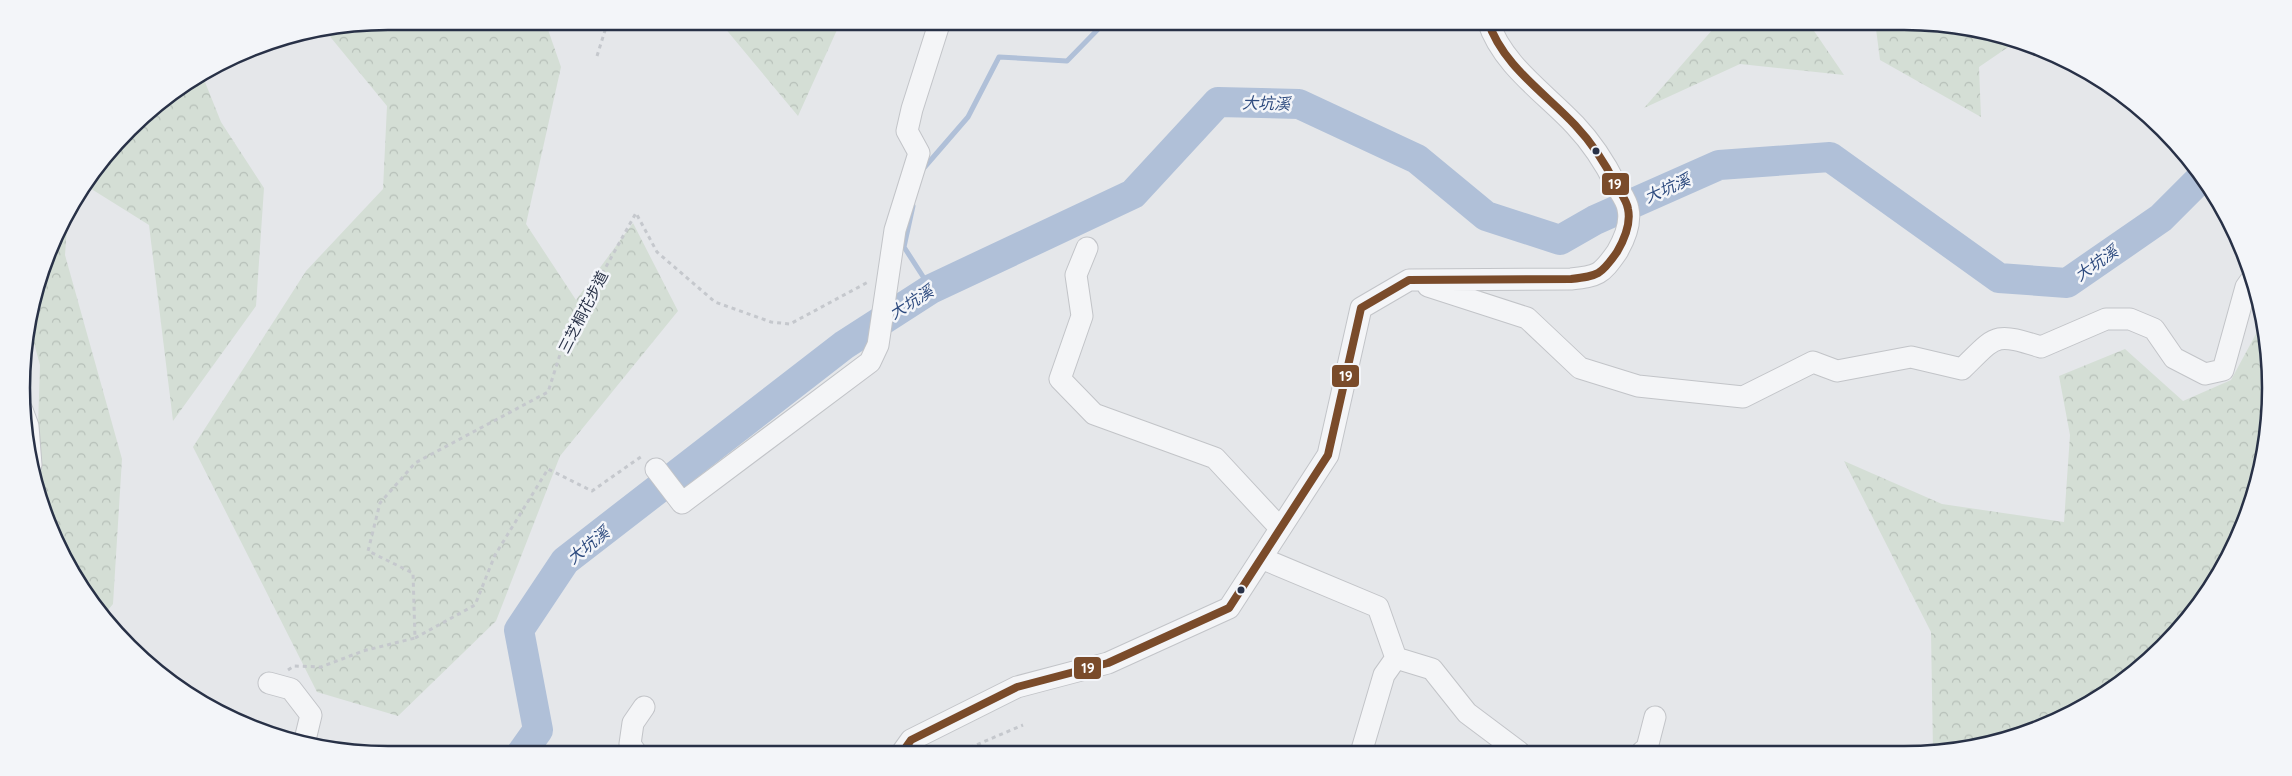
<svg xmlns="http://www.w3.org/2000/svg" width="2292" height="776" viewBox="0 0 2292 776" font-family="Quicksand,'Noto Sans TC',sans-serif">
<defs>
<pattern id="forest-crowns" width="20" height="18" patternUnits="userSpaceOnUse" patternTransform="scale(1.25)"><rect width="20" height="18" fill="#d4ded5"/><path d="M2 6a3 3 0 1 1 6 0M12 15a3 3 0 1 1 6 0" fill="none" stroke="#b6bfb8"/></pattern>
</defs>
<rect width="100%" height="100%" fill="#e5e7ea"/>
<path fill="url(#forest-crowns)" d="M 388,21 L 545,21 L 561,67 L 526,224 L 576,300 L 633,223 L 678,311 L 560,456 L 496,621 L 398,716 L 317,692 L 193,447 L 306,271 L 383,189 L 387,106 L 323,28 Z
M 719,21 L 841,21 L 798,116 Z
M 1720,21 L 1813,21 L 1812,28 L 1844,75 L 1740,64 L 1644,108 Z
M 1875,21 C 1918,21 1977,26 2017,41 L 1979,67 L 1981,117 L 1880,60 Z
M 203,77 L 221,122 L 264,188 L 256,306 L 173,421 L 149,225 L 85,185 L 97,165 L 146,112 Z
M 68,212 L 65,255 L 122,459 L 113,604 L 103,616 L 83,592 L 36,488 L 40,365 L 29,325 L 59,226 Z
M 2263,321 L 2268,340 L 2270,412 L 2258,483 L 2221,572 L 2146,664 L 2066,717 L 1952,752 L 1933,752 L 1931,632 L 1844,461 L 1942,504 L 2064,522 L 2070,435 L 2059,376 L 2125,349 L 2183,401 L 2231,380 Z"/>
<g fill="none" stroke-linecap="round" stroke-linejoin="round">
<path stroke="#b0c0d8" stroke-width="5" d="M 923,169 L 968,117 L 999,57 L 1067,61 L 1106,21
M 913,206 L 904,247 L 931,289"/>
<path stroke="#b0c0d8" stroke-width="30" d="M 521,754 L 538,730 L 519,630 L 565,561 L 844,345 L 931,289 L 1133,194 L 1218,102 L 1299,104 L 1417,159 L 1486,216 L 1560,240 L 1595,220 L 1719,165 L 1830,157 L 1999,278 L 2067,283 L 2161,218 L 2202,177"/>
<defs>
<path id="minor" d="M 1087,248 L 1076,275 L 1082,316 L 1060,379 L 1094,414 L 1215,458 L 1280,528
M 1428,286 L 1527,318 L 1580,368 L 1638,386 L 1743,397 L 1813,362 L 1837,371 L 1911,357 L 1962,369 C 1997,335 1993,332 2041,347 L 2106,319 L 2130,319 L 2154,329 L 2174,358 L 2205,374 L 2223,370 L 2246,287 L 2253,277
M 22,410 L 28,426 L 31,465
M 656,469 L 682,503 L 870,362 L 878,345 L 895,230 L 919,153 L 907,131 L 912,109 L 940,21
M 1261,558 L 1378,607 L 1396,658 L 1432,669 L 1467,713 L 1519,752
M 269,683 L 291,689 L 311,715 L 304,744
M 1642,752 L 1647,748 L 1655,717
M 1361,753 L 1384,675 L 1396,658
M 637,754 L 630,744 L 633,723 L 644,707
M 901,754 L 911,740 L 1017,687 L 1108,663 L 1229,608 L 1328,455 L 1361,308 L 1409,280 L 1571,279 C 1598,276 1601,275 1617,252 C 1624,240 1631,223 1628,209 C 1627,201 1620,192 1616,185 C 1605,163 1592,143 1575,125 C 1545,93 1502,65 1488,21"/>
</defs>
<use href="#minor" stroke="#c2c4c8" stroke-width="23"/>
<path stroke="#c5c8cd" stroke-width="3" stroke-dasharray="4 4" stroke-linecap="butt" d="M 597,56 L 608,21
M 415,638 L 475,605 L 495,555 L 548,469 L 592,491 L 642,456
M 288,670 L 294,666 L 321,667 L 363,651 L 415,638 L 413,573 L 368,551 L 380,503 L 415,463 L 548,392 L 564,342 L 636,213 L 657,252 L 715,302 L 771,322 L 790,324 L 870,281
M 955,754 L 1023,725"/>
<use href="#minor" stroke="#f4f5f7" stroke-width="21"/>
<defs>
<path id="bus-1" d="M 901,754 L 911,740 L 1017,687 L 1108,663 L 1229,608 L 1328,455 L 1361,308 L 1409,280 L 1571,279 C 1598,276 1601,275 1617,252 C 1624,240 1631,223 1628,209 C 1627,201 1620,192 1616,185 C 1605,163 1592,143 1575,125 C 1545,93 1502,65 1488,21"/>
</defs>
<use href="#bus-1" stroke="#f3f5f9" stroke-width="11"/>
<use href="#bus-1" stroke="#7a4b2a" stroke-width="8"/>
</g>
<g fill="#283147" stroke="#f3f5f9" stroke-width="2">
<circle cx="1596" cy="151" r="4.5"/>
<circle cx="1241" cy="590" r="4.5"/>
</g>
<g text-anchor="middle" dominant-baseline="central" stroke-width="5" stroke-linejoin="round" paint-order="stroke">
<g font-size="15" fill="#283147" stroke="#f3f5f9">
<text transform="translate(583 312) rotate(-63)">三芝桐花步道</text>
</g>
<g font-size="16" font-style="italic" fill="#2e4b7f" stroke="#f3f5f9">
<text transform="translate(1266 103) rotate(1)">大坑溪</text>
<text transform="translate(1667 188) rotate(-24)">大坑溪</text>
<text transform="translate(2096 263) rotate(-35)">大坑溪</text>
<text transform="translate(911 302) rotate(-32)">大坑溪</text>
<text transform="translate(588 545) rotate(-39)">大坑溪</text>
</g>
</g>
<path d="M0 0H2292V776H0ZM388 30H1904A358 358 0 0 1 2262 388V388A358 358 0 0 1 1904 746H388A358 358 0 0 1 30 388V388A358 358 0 0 1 388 30Z" fill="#f3f5f9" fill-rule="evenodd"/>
<path fill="none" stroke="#283147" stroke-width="2.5" d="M388 30H1904A358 358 0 0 1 2262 388V388A358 358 0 0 1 1904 746H388A358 358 0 0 1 30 388V388A358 358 0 0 1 388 30Z"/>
<g stroke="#f3f5f9" stroke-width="2">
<rect x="1601" y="172" width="29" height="24" rx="5" fill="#7a4b2a"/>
<rect x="1331" y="364" width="29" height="24" rx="5" fill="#7a4b2a"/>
<rect x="1073" y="656" width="29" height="24" rx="5" fill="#7a4b2a"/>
</g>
<g font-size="14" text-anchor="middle" font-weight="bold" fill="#fff">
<text x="1615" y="189">19</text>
<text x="1346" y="381">19</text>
<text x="1088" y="673">19</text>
</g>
</svg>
